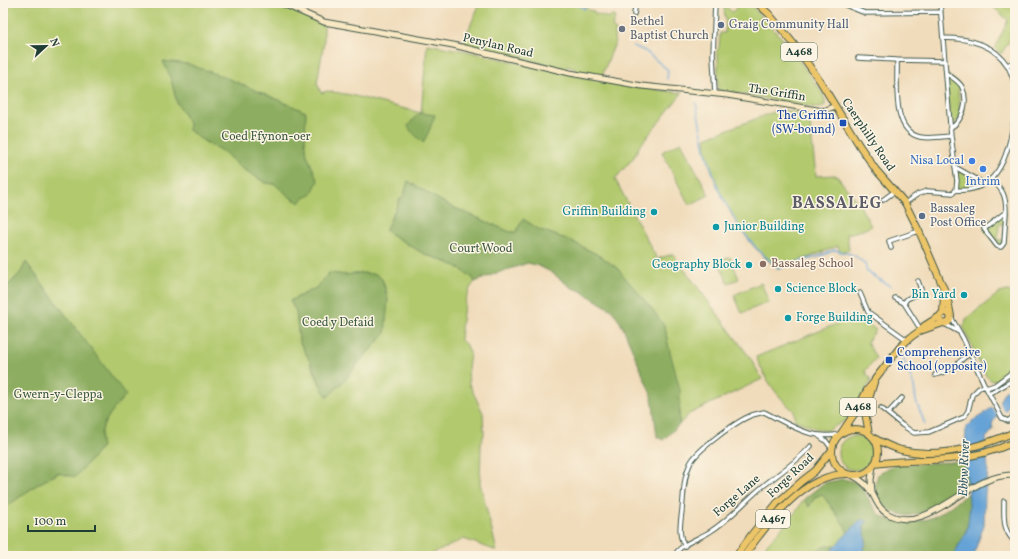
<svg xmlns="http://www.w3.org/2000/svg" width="1018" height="559" viewBox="0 0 1018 559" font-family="Vollkorn,serif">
<rect width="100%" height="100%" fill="#fcf5e5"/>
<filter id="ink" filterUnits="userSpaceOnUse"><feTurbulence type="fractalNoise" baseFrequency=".025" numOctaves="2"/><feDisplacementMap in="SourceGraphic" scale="8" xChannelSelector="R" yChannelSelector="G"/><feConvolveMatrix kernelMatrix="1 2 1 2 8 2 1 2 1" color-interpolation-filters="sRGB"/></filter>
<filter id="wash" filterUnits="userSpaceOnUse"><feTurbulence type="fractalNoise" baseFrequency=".012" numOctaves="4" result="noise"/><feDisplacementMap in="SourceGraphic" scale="16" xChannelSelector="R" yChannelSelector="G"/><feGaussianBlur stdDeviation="0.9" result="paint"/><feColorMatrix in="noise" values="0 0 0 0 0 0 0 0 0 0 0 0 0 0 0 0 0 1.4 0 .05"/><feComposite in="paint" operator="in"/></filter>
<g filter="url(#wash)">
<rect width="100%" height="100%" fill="#f0dbba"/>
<path fill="#b2c96e" stroke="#688351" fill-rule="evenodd" d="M 3,3 L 276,3 L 324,25 L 324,42 L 317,83 L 321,93 L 327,91 L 351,95 L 421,113 L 427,44 L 466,51 L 607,83 L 682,93 L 639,147 L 634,157 L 615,179 L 657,259 L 673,254 L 751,359 L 762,379 L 689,414 L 679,425 L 680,411 L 665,327 L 617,268 L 602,257 L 571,241 L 538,229 L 523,219 L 516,232 L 510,232 L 448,205 L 408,182 L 404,195 L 400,199 L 386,229 L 389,233 L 426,255 L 436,258 L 456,266 L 472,277 L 475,282 C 463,293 462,323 460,339 L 467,346 L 470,353 L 468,370 L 469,384 L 483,413 L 484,434 L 481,444 L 480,483 L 497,551 L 464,539 L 428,556 L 4,556 L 3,509 L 38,484 L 59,473 L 83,468 L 95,455 L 102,446 C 95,428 115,408 125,395 L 26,262 L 21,272 L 3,291 ZM 164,62 C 190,62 216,74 240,84 C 262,93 284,102 305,112 L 305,141 L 307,155 L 317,181 L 300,203 L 290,197 L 275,184 L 266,183 L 240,167 L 224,152 L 205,142 L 189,130 L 189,123 L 177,103 L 171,79 ZM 329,273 L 346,275 L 362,273 L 382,279 L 387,293 L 385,334 L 359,362 L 346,379 L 323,391 L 310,361 L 299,341 L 296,311 L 290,301 L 316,288 Z
M 480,3 L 574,3 L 585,8 L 585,6 L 589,10 L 594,11 L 594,13 L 609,18 L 611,15 L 615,17 L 612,27 L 616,30 L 614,38 L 615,43 L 601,78 L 576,72 L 576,69 L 567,66 L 566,69 L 462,45 Z
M 737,3 L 749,3 L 788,45 L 822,92 L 825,100 L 825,105 L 818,108 L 718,90 L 718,54 L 716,53 L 719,47 L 720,33 L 725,33 L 726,18 L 725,18 L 724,7 L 728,8 L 732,12 L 736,8 Z
M 990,3 L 1015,3 L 1015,32 L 1001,54 L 995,48 L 1008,20 L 992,6 Z
M 946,73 L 962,87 L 958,91 L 960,110 L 964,108 L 962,116 L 950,128 Z
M 779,110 L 809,114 L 816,176 L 836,175 L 859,204 L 871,226 L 863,230 L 847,234 L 849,250 L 840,252 L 838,246 L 779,269 C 771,263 763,256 756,249 C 733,223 706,172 705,138 Z
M 681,142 L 709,195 L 689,205 L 662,152 Z
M 955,167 L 985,184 L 976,187 L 956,190 Z
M 1006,212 L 1005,224 L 999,224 L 998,240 L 1004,240 L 1001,247 L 997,246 L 984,229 Z
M 730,257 L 739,279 L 728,283 L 718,261 Z
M 761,283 L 769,302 L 742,313 L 734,295 Z
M 1008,291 L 1015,295 L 1015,366 L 999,379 L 992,381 L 987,377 L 981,367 L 963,326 L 966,322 L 965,320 L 999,293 Z
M 851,318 L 859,318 L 876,330 L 867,342 L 876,358 L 865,371 L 871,380 L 855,409 L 845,421 L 826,431 L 817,429 L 795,420 L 794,411 C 775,394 766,380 756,357 Z
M838 453a17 17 0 1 1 34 0a17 17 0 1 1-34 0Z
M 822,494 L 845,526 L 848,534 L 836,545 L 829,554 L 831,556 L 757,556 C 771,537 792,521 804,499 L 809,507 L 815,497 Z"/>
<path fill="#8dad61" stroke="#56754a" d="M 163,61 L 188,64 L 227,78 L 306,112 L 305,141 L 307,155 L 318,181 L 311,195 L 302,199 L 300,203 L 290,197 L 275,184 L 266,183 L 240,167 L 224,152 L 199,138 L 189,130 L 189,123 L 177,103 L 171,79 Z
M 421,113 L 435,115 L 429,131 L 423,143 L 410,130 L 408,126 L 415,117 Z
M 408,181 L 448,205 L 510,232 L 516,232 L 523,219 L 538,229 L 571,241 L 602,257 L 617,268 L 652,309 L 665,327 L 668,344 L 680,390 L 679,425 L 663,440 L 657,437 L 652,397 L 625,332 L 619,320 L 612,310 L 579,290 L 572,288 L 551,272 L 539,266 L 528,263 L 494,274 L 475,282 L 472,277 L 456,266 L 436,258 L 426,255 L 389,233 L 386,229 L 400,199 L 404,195 Z
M 26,262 L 126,395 C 115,407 95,428 102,446 L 95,455 L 75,477 L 58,473 L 38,484 L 3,509 L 3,291 L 21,272 Z
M 329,273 L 346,275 L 362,273 L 376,274 L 382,279 L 388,299 L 385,334 L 359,362 L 346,379 L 328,397 L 323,391 L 310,361 L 299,341 L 296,311 L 290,301 L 316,288 Z
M 966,461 L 968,483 L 921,513 L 907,516 L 887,510 L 877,498 L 875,485 L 878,474 L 887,468 L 896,465 Z
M 843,479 C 863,482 863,491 873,506 C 875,509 878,514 881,516 C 894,524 920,523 933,517 C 942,514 959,499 969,493 C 969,504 971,520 966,530 C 962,539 957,547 954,556 L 862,556 C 863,551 866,545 866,540 C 866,533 862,531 865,523 L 867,522 L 860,520 L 848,534 L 845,526 L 822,494 L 815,497 L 809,507 L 804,499 L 824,483 Z
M 836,545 L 829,554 L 839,550 L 842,556 L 831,556 L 829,554 L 828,556 L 806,556 L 825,546 Z"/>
<path fill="#65a2d6" stroke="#427085" d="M 1015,385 L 1015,399 L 1011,402 L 1006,410 L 994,420 L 992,424 L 993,430 L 986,438 L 988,471 L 985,494 L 984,525 L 973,556 L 954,556 C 957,546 965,537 967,528 C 972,508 967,486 966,466 C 965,454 965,442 966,429 L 967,426 L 971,424 L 972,421 L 982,415 L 999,402 L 1004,392 Z
M 860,520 L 865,520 L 868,522 L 865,523 C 862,531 866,533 866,540 C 866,545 863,551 862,556 L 842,556 L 839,550 L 829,554 L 836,545 Z"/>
<path fill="#f0dbba" d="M 998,400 L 1005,413 L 999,418 L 991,405 Z"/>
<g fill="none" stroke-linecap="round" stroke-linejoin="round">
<path stroke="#65a2d6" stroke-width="1.5" d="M 574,3 L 585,9
M 633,46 L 645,51 L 668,70 L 667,79
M 696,103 L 705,150 L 720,193 L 739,227 L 757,249 L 779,269 L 797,262 L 817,257 L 835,250 L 854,255 L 865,264 L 867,272 L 890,286
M 902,355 L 914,386 L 916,401 L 925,424
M 826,556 L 829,554"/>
</g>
</g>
<g filter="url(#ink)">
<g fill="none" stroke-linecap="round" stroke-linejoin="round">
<defs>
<path id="street" d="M 715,3 L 713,55 L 715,94
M 840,3 L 865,13 L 941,12
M 940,3 L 951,136 L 957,181 L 956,190
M 634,14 L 636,3
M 943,38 C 967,38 993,43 1007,65 C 1011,71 1013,79 1015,86
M 858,58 L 897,60 L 945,61
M 897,60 C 898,83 891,131 920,137 C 929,139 941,137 951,136
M 1007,65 L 1015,62
M 946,73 C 951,77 959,81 962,87 C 969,101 963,121 950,128
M 955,167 L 985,184
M 992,179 C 1003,191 1006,195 1006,212 L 984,229 L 997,246 L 1001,247 L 1004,243 L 1006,212
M 956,190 C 1001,194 1009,149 1015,115
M 883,200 L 895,191
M 905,203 L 918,194 L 927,191 L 953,193 L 956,190
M 891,248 L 889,241 L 919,231
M 860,293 L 868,312 L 907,340
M 895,298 L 904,303 L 921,330
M 904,303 L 907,299 L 922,292 L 918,281
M 951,317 L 963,338 L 985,386 L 1002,418 L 1008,421 L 1015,415
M 943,323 L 959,332
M 935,375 C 942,373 948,371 954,367 C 960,362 963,357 970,354
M 986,388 L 995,385 L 1015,370
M 989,393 L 996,390 L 1015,379
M 881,408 L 902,425 L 914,433 L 929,432 L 964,417 L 968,411 L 972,395 L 979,388 L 985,386
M 888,413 L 902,398
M 819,436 L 826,441 L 832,449
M 1004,501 C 1004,517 1002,530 1015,542
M 685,546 C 677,535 681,522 682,510 C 684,495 683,478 690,464 C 696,450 737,421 752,415 C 756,414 760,413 764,412 C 789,424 811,441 840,434
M 674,556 C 681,543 699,539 711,531 C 730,519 745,501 762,487 C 779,473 797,462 811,446"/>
<path id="secondary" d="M 281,3 L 324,22 L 453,45 L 570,73 L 642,86 L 727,95 L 823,111 L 835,106
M 852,475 C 860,479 867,485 872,493 C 877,502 879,509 888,514 C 930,537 968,472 1015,475
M 872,492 L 871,480 L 873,466"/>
<path id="primary" d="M 757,3 L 769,14 L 793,43 L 820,81 L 859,145 L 876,170 L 905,203 L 919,231 L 947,296 L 951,316
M939.5 318a5.5 5.5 0 1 1 11 0a5.5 5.5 0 1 1-11 0Z
M 943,313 L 944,296
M 923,330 L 943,323
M832 452a23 23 0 1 1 46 0a23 23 0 1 1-46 0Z
M 842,432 L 857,410 L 867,390 L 873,383
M 869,434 L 865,412 L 875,379 L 900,347 L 911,337 L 921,330 L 924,326 L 940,316
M 872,437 C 881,442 890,447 901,450 C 939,459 980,447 1015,432
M 874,464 C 899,460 924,461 949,459 C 971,457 995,451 1015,442
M 736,556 L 752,534 L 778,502 L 802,481 L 815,471 L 831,451
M 744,556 C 767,524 803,474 846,474"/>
</defs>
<use href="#street" stroke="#3e5548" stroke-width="5.5"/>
<use href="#secondary" stroke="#3e5548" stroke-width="7"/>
<use href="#primary" stroke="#3e5548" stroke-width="8"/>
<use href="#street" stroke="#fff" stroke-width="3.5"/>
<use href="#secondary" stroke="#f8e8c3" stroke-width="5"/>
<use href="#primary" stroke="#edc569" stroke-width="6"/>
</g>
</g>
<g fill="#5c6f8a" stroke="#fcf5e5" stroke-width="1.5">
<circle cx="721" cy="25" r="4"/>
<circle cx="922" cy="216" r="4"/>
</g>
<circle fill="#6b7280" stroke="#fcf5e5" stroke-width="1.5" cx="622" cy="29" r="4"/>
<g fill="#1a4fb4" stroke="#fcf5e5" stroke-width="1.5">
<rect x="839" y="119" width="8" height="8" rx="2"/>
<rect x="885" y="356" width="8" height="8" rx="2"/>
</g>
<g fill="#3f7fe0" stroke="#fcf5e5" stroke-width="1.5">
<circle cx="972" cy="161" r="4"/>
<circle cx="983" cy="169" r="4"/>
</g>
<g fill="#0f9aa8" stroke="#fcf5e5" stroke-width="1.5">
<circle cx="654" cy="212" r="4"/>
<circle cx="716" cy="227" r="4"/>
<circle cx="749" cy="265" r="4"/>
<circle cx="778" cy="289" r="4"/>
<circle cx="964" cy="295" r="4"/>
<circle cx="788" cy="318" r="4"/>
</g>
<circle fill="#8d6e63" stroke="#fcf5e5" stroke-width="1.5" cx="763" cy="264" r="4"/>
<g text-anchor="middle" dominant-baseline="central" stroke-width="3" stroke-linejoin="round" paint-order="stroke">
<g fill="#fcf5e5" stroke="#617469" stroke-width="1">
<rect x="781" y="43" width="36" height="18" rx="3"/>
<rect x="840" y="398" width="36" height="18" rx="3"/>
<rect x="756" y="510" width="34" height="18" rx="3"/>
</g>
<g font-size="11" font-weight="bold" fill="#1f3d34">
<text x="799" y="52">A468</text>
<text x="858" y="407">A468</text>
<text x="773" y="519">A467</text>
</g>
<g font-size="12" fill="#5b616d" stroke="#fcf5e5" text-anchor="start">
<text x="630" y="22">Bethel<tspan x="630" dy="14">Baptist Church</tspan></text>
</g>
<g font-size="12" fill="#4e5e75" stroke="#fcf5e5" text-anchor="start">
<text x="729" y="25">Graig Community Hall</text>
<text x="930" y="209">Bassaleg<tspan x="930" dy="14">Post Office</tspan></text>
</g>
<g font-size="12" fill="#1f3d34" stroke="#fcf5e5">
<text transform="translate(498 46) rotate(13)">Penylan Road</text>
<text transform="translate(777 93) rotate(9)">The Griffin</text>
<text transform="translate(868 135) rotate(56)">Caerphilly Road</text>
<text transform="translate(791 476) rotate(-43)">Forge Road</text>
<text transform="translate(737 496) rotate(-41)">Forge Lane</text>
</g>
<g font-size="12" fill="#164399" stroke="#fcf5e5" text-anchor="end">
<text x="835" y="116">The Griffin<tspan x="835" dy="14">(SW-bound)</tspan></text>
<text x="897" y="353" text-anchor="start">Comprehensive<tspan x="897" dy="14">School (opposite)</tspan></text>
</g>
<g font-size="12" fill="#3c5940" stroke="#fcf5e5">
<text x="266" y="137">Coed Ffynon-oer</text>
<text x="481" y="249">Court Wood</text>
<text x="338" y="323">Coed y Defaid</text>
<text x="58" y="395">Gwern-y-Cleppa</text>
</g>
<g font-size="12" fill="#366cbe" stroke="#fcf5e5" text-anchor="end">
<text x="964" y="161">Nisa Local</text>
<text x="983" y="182" text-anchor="middle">Intrim</text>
</g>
<g font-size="12" fill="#0d838f" stroke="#fcf5e5" text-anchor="end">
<text x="646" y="212">Griffin Building</text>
<text x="724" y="227" text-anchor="start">Junior Building</text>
<text x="741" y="265">Geography Block</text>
<text x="786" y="289" text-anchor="start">Science Block</text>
<text x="956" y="295">Bin Yard</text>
<text x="796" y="318" text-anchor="start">Forge Building</text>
</g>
<g font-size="12" fill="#785e54" stroke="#fcf5e5" text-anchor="start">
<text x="771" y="264">Bassaleg School</text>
</g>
<g font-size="13" font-style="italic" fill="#345b65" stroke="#fcf5e5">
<text transform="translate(965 468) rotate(-88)">Ebbw River</text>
</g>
<g font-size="16" font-weight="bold" letter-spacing="1" fill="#5d5d69" stroke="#fcf5e5">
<text x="837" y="204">BASSALEG</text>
</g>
</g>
<rect width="1018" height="559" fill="none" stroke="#fcf5e5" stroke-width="16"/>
<g transform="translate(46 46) rotate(68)" stroke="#fcf5e5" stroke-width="3" paint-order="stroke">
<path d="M0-3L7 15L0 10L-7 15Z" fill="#1f3d34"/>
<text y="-6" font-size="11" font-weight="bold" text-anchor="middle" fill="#1f3d34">N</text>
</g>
<path d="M28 525v6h67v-6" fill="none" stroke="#1f3d34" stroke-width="2"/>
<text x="34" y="525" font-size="12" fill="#1f3d34" stroke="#fcf5e5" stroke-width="3" paint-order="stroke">100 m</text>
</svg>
